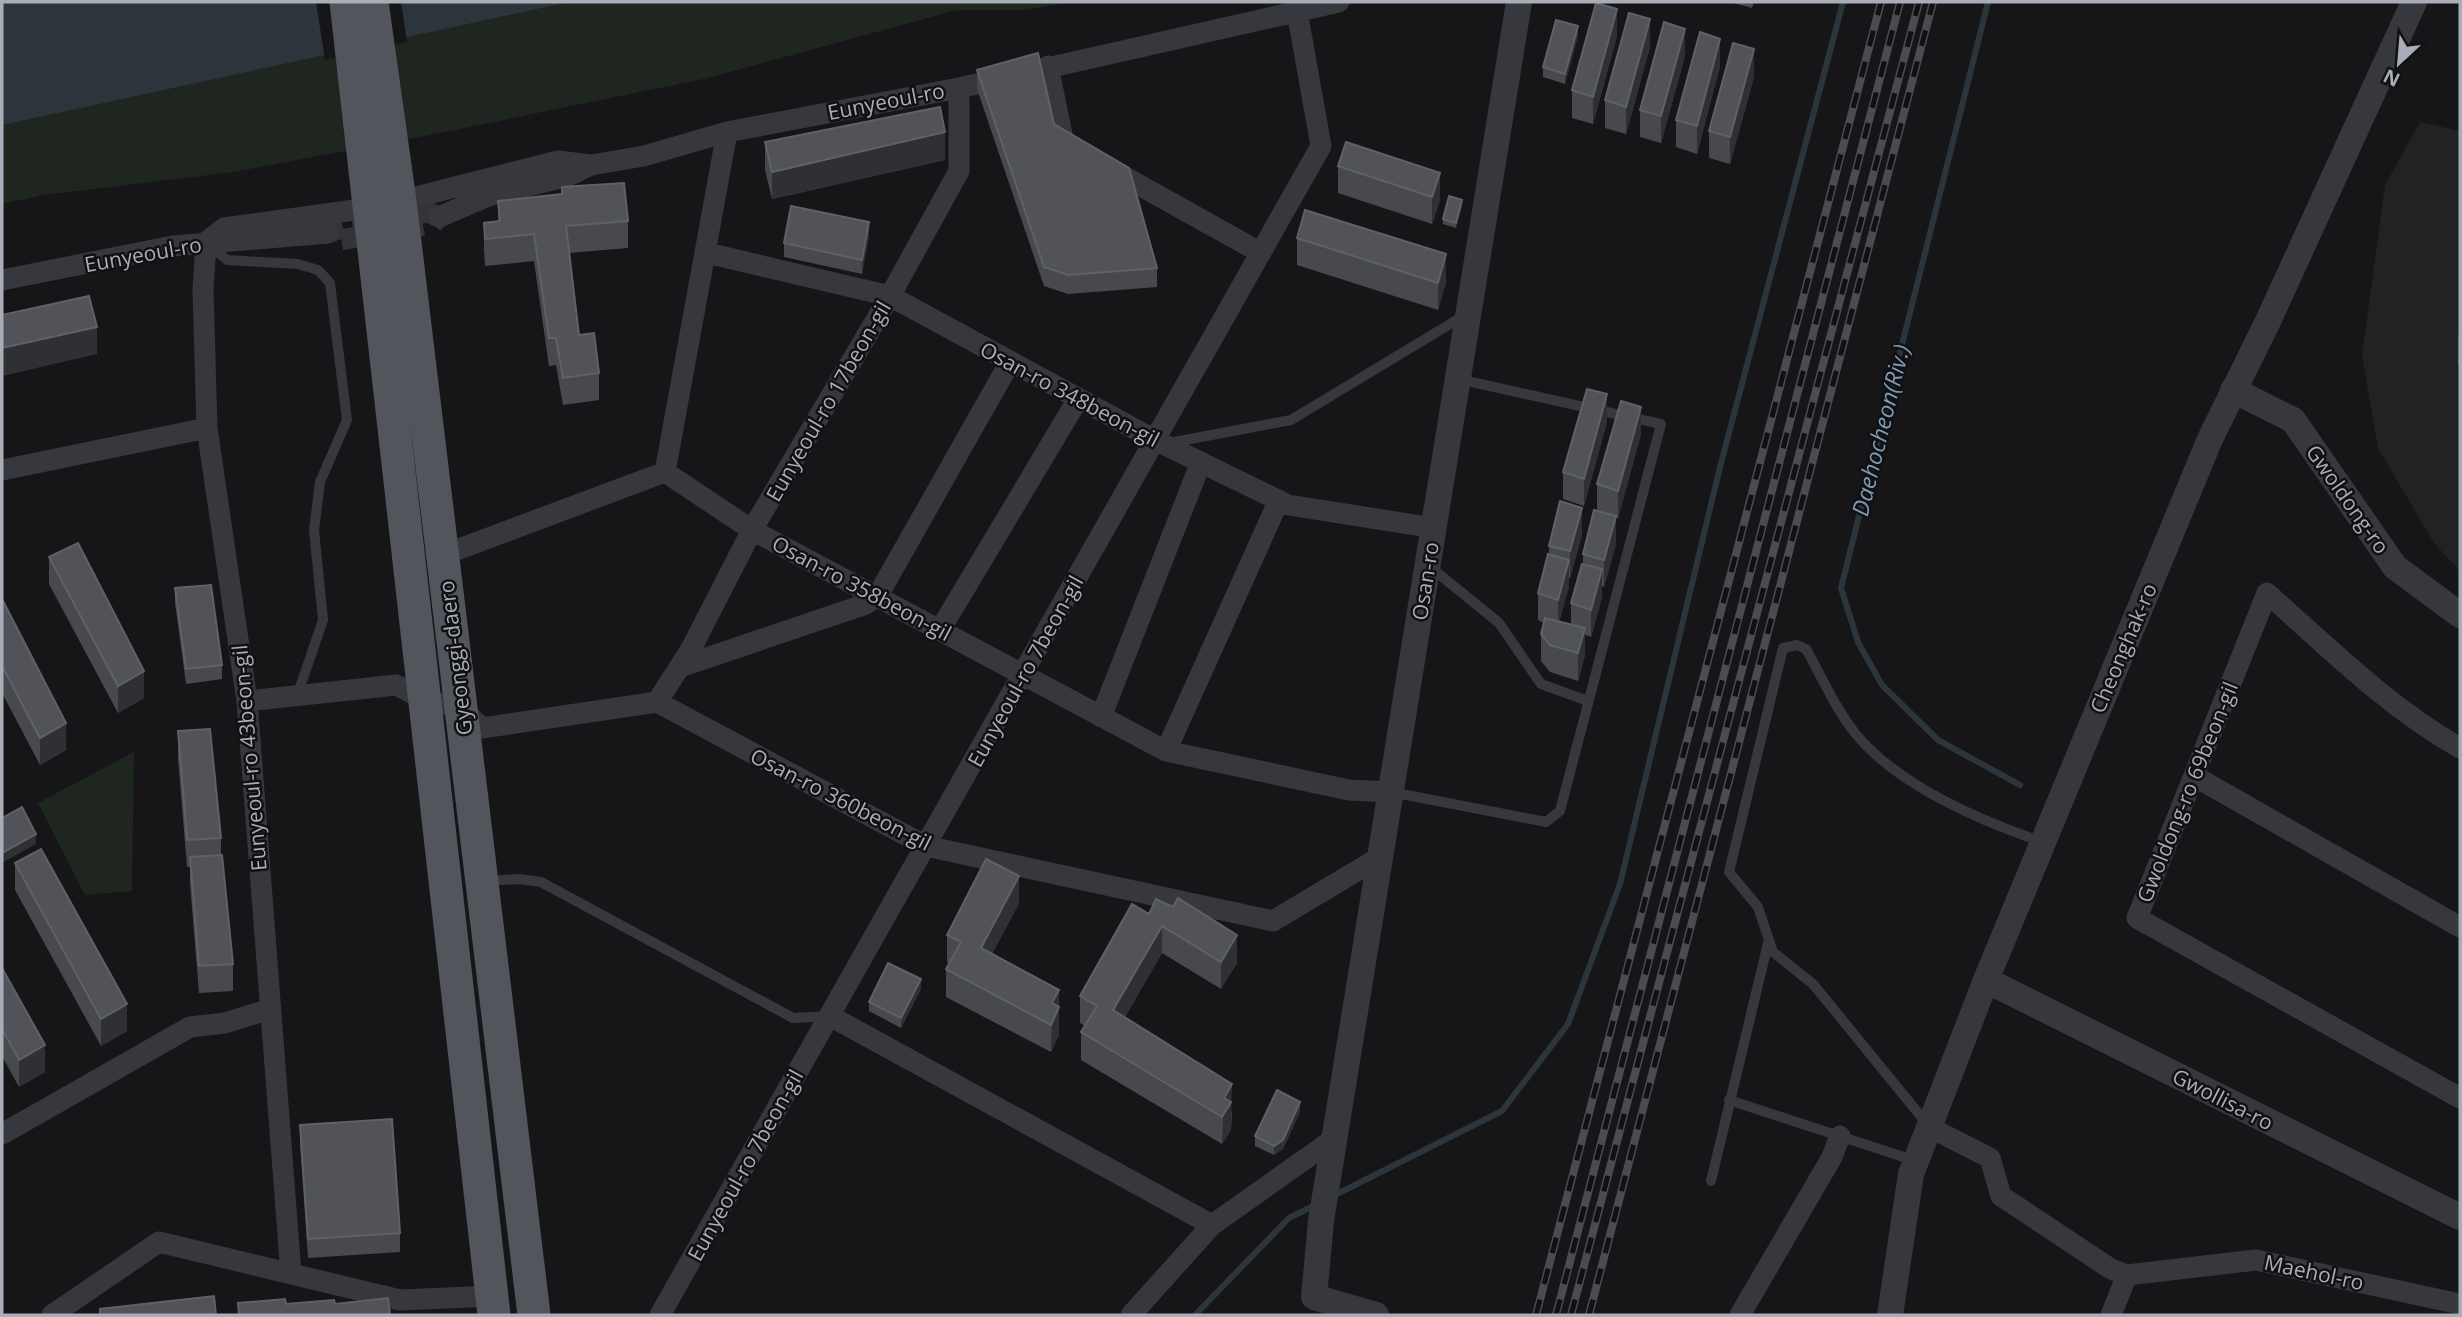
<svg xmlns="http://www.w3.org/2000/svg" width="2462" height="1317" viewBox="0 0 2462 1317" font-family="'Open Sans',sans-serif">
<rect width="100%" height="100%" fill="#161618"/>
<path fill="#222225" d="M 2420,122 L 2460,131 L 2460,571 L 2434,543 L 2378,448 L 2362,356 L 2385,185 Z"/>
<path fill="#1e261f" d="M 2,2 L 1069,2 L 1026,10 L 957,10 L 708,78 L 445,132 L 234,172 L 44,195 L 2,204 Z
M 134,752 L 132,891 L 85,895 L 38,803 Z"/>
<path fill="#2c353c" d="M 2,2 L 569,2 L 2,125 Z"/>
<path fill="#161618" d="M 316,2 L 401,2 L 407,42 L 325,60 Z"/>
<g fill="none" stroke-linecap="round" stroke-linejoin="round">
<path stroke="#2c353c" stroke-width="6" d="M 1988,2 L 1841,588 L 1858,642 L 1882,685 L 1938,740 L 2020,785
M 1333,1196 L 1502,1111 L 1568,1024 L 1620,884 L 1720,467 L 1843,2
M 1195,1315 L 1289,1218 L 1317,1204"/>
<path stroke="#333438" stroke-width="21" stroke-dasharray="21 10" stroke-linecap="butt" d="M 428,212 L 439,217 L 432,224 L 340,240 L 328,233 L 340,228 Z"/>
<path stroke="#37383d" stroke-width="10" d="M 208,244 L 227,260 L 298,264 L 318,270 L 330,283 L 347,420 L 320,482 L 314,530 L 323,620 L 297,696
M 1169,443 L 1291,420 L 1465,315
M 1429,566 L 1499,623 L 1541,684 L 1588,701
M 1391,792 L 1546,822 L 1560,811 L 1661,424 L 1458,379
M 485,881 L 519,879 L 541,882 L 793,1018 L 830,1016
M 1729,1100 L 1916,1161
M 1928,1125 L 1813,984 L 1773,952 L 1758,907 L 1729,872 L 1783,648 L 1797,645 L 1806,649 C 1822,677 1835,708 1855,733 C 1897,785 1980,821 2043,842
M 1711,1181 L 1769,939"/>
<path stroke="#37383d" stroke-width="21" d="M 1048,66 L 1064,144 L 1076,150
M 727,132 L 665,472 L 752,530 L 1166,751 L 1349,790 L 1391,792
M 1107,167 L 1261,253
M 400,201 L 558,161 L 591,165
M 439,217 L 488,196 L 568,176 L 591,165 L 644,156 L 727,132 L 959,88 L 1339,2
M 707,253 L 890,296 L 1155,440 L 1288,505 L 1434,528
M 2,280 L 173,246 L 328,233
M 2,470 L 207,428
M 443,555 L 665,472
M 940,630 L 1078,399
M 680,667 L 866,604 L 877,597 L 1010,362
M 247,701 L 396,685 L 425,700 L 461,708 L 482,728 L 657,702 L 926,846 L 1273,921 L 1380,857
M 657,702 L 691,649 L 752,530 L 890,296 L 959,171 L 959,88
M 1101,717 L 1201,462
M 2460,748 C 2388,707 2329,648 2267,593 L 2137,918 L 2460,1098
M 1166,751 L 1279,500
M 2194,776 L 2460,927
M 830,1016 L 1212,1225
M 1929,1127 L 1990,1158 L 2001,1196 L 2111,1269 L 2127,1275
M 2,1134 L 190,1027 L 225,1023 L 270,1009
M 291,1274 L 247,701 L 207,428 L 203,289 L 206,242 L 224,228 L 369,208
M 52,1315 L 159,1242 L 400,1300 L 492,1296
M 660,1315 L 1321,146 L 1297,11
M 1131,1315 L 1212,1225 L 1335,1138
M 1740,1315 L 1832,1157 L 1840,1136
M 2111,1315 L 2127,1275 L 2256,1260 L 2460,1304"/>
<path stroke="#37383d" stroke-width="26" d="M 2233,390 L 2293,420 L 2395,567 L 2460,615
M 1986,980 L 2460,1217
M 1376,1315 L 1314,1297 L 1321,1221 L 1519,2
M 1890,1315 L 1911,1174 L 1986,980 L 2210,439 L 2269,319 L 2414,2"/>
<path stroke="#53555c" stroke-width="33" d="M 346,2 L 494,1315
M 372,2 L 400,201 L 534,1315"/>
<defs>
<path id="rail" d="M 1536,1315 L 1881,2
M 1556,1315 L 1900,2
M 1571,1315 L 1919,2
M 1589,1315 L 1933,2"/>
</defs>
<use href="#rail" stroke="#4a4c52" stroke-width="8"/>
<use href="#rail" stroke="#111113" stroke-width="5" stroke-dasharray="16" stroke-linecap="butt"/>
</g>
<path fill="#47494d" d="M 1730,2 L 1754,2 L 1752,8 Z
M 1578,36 L 1565,84 L 1543,77 L 1543,67 Z
M 1617,36 L 1593,124 L 1572,118 L 1572,90 Z
M 1650,47 L 1626,134 L 1605,128 L 1605,100 Z
M 1685,56 L 1661,143 L 1640,137 L 1640,110 Z
M 1720,66 L 1697,154 L 1676,147 L 1676,120 Z
M 977,70 L 1054,124 L 1157,268 L 1157,287 L 1068,294 L 1044,286 L 977,89 Z
M 1754,77 L 1730,164 L 1709,158 L 1709,131 Z
M 765,142 L 945,160 L 772,199 L 765,170 Z
M 1346,142 L 1440,200 L 1432,224 L 1338,193 L 1338,166 Z
M 562,187 L 628,221 L 628,248 L 569,253 L 579,335 L 599,373 L 599,400 L 563,405 L 556,365 L 549,366 L 534,261 L 485,266 L 484,250 L 484,223 L 498,221 L 498,201 L 562,194 Z
M 1462,205 L 1456,228 L 1443,224 L 1443,219 Z
M 869,236 L 862,274 L 784,257 L 784,243 Z
M 1297,238 L 1446,282 L 1438,310 L 1297,265 Z
M 2460,332 L 2460,365 L 2458,364 L 2458,336 Z
M 1607,422 L 1584,506 L 1563,499 L 1563,472 Z
M 1641,434 L 1618,518 L 1616,518 L 1616,544 L 1604,587 L 1602,586 L 1602,597 L 1591,637 L 1585,635 L 1585,655 L 1578,681 L 1550,672 L 1541,661 L 1541,634 L 1544,623 L 1538,620 L 1538,593 L 1549,554 L 1549,546 L 1582,535 L 1570,578 L 1569,578 L 1569,587 L 1559,621 L 1571,624 L 1571,603 L 1583,564 L 1583,554 L 1597,511 L 1597,484 Z
M 49,557 L 144,698 L 118,713 L 49,584 Z
M 175,588 L 222,665 L 222,679 L 186,684 L 175,603 Z
M 2,599 L 66,750 L 40,765 L 2,693 Z
M 178,731 L 221,838 L 221,855 L 233,964 L 233,991 L 199,993 L 190,884 L 190,867 L 187,867 L 178,759 Z
M 15,863 L 127,1031 L 101,1046 L 15,890 Z
M 1019,903 L 992,954 L 1059,990 L 1059,1035 L 1051,1052 L 946,997 L 946,969 L 949,964 L 947,962 L 947,935 Z
M 1149,914 L 1237,963 L 1221,989 L 1162,953 L 1125,1017 L 1232,1112 L 1231,1130 L 1222,1144 L 1081,1060 L 1081,1032 L 1085,1026 L 1080,1023 L 1080,996 Z
M 2,968 L 45,1072 L 19,1087 L 2,1056 Z
M 921,989 L 901,1028 L 869,1011 L 869,1002 Z
M 1300,1112 L 1283,1149 L 1274,1155 L 1255,1146 L 1255,1136 Z
M 300,1125 L 400,1233 L 400,1252 L 308,1258 L 300,1144 Z"/>
<path fill="#2f3033" d="M 1617,9 L 1617,36 L 1593,124 L 1593,97 Z
M 1650,19 L 1650,47 L 1626,134 L 1626,107 Z
M 1578,26 L 1578,36 L 1565,84 L 1565,74 Z
M 1685,29 L 1685,56 L 1661,143 L 1661,116 Z
M 1720,39 L 1720,66 L 1697,154 L 1697,126 Z
M 1754,49 L 1754,77 L 1730,164 L 1730,137 Z
M 945,132 L 945,160 L 772,199 L 772,172 Z
M 1440,173 L 1440,200 L 1432,224 L 1432,197 Z
M 1462,200 L 1462,205 L 1456,228 L 1456,223 Z
M 869,222 L 869,236 L 862,274 L 862,260 Z
M 1446,254 L 1446,282 L 1438,310 L 1438,283 Z
M 97,327 L 97,354 L 2,376 L 2,348 Z
M 1607,394 L 1607,422 L 1584,506 L 1584,479 Z
M 1641,407 L 1641,434 L 1618,518 L 1618,491 Z
M 1582,508 L 1582,535 L 1570,578 L 1570,551 Z
M 1616,516 L 1616,544 L 1604,587 L 1604,560 Z
M 1569,560 L 1569,587 L 1558,627 L 1558,600 Z
M 1602,569 L 1602,597 L 1591,637 L 1591,610 Z
M 1585,628 L 1585,655 L 1578,681 L 1578,653 Z
M 144,671 L 144,698 L 118,713 L 118,686 Z
M 66,723 L 66,750 L 40,765 L 40,738 Z
M 36,834 L 36,844 L 2,863 L 2,853 Z
M 1019,876 L 1019,903 L 981,975 L 981,948 Z
M 1162,926 L 1162,953 L 1113,1037 L 1113,1010 Z
M 1237,935 L 1237,963 L 1221,989 L 1221,962 Z
M 921,979 L 921,989 L 901,1028 L 901,1018 Z
M 1059,990 L 1059,1035 L 1051,1052 L 1052,1003 Z
M 127,1004 L 127,1031 L 101,1046 L 101,1019 Z
M 45,1045 L 45,1072 L 19,1087 L 19,1060 Z
M 1232,1084 L 1231,1130 L 1222,1144 L 1224,1098 Z
M 1300,1102 L 1300,1112 L 1283,1149 L 1274,1155 L 1274,1146 Z"/>
<path fill="#525359" stroke="#5f6168" stroke-width="2" d="M 1596,3 L 1617,9 L 1593,97 L 1572,90 Z
M 1629,13 L 1650,19 L 1626,107 L 1605,100 Z
M 1556,20 L 1578,26 L 1565,74 L 1543,67 Z
M 1664,22 L 1685,29 L 1661,116 L 1640,110 Z
M 1700,32 L 1720,39 L 1697,126 L 1676,120 Z
M 1733,43 L 1754,49 L 1730,137 L 1709,131 Z
M 1038,53 L 1054,124 L 1129,168 L 1157,268 L 1068,275 L 1044,267 L 977,70 Z
M 940,107 L 945,132 L 772,172 L 765,142 Z
M 1346,142 L 1440,173 L 1432,197 L 1338,166 Z
M 624,183 L 628,221 L 566,226 L 579,335 L 594,333 L 599,373 L 563,378 L 556,338 L 549,338 L 534,234 L 485,239 L 484,223 L 500,221 L 498,201 L 562,194 L 562,187 Z
M 1449,196 L 1462,200 L 1456,223 L 1443,219 Z
M 791,206 L 869,222 L 862,260 L 784,243 Z
M 1305,210 L 1446,254 L 1438,283 L 1297,238 Z
M 89,296 L 97,327 L 2,348 L 2,315 Z
M 1587,389 L 1607,394 L 1584,479 L 1563,472 Z
M 1621,401 L 1641,407 L 1618,491 L 1597,484 Z
M 1560,501 L 1582,508 L 1570,551 L 1549,546 Z
M 1594,510 L 1616,516 L 1604,560 L 1583,554 Z
M 78,543 L 144,671 L 118,686 L 49,557 Z
M 1548,554 L 1569,560 L 1558,600 L 1538,593 Z
M 1582,564 L 1602,569 L 1591,610 L 1571,603 Z
M 211,585 L 222,665 L 186,669 L 175,588 Z
M 2,599 L 66,723 L 40,738 L 2,666 Z
M 1545,618 L 1585,628 L 1578,653 L 1550,645 L 1541,634 Z
M 210,729 L 221,838 L 187,840 L 178,731 Z
M 22,807 L 36,834 L 2,853 L 2,818 Z
M 41,849 L 127,1004 L 101,1019 L 15,863 Z
M 222,855 L 233,964 L 199,966 L 190,857 Z
M 986,859 L 1019,876 L 981,948 L 1059,990 L 1052,1003 L 1059,1007 L 1051,1025 L 946,969 L 961,942 L 947,935 Z
M 1178,898 L 1237,935 L 1221,962 L 1162,926 L 1113,1010 L 1232,1084 L 1224,1098 L 1231,1102 L 1222,1117 L 1081,1032 L 1097,1006 L 1080,996 L 1132,904 L 1149,914 L 1156,899 L 1173,907 Z
M 888,963 L 921,979 L 901,1018 L 869,1002 Z
M 2,968 L 45,1045 L 19,1060 L 2,1029 Z
M 1277,1090 L 1300,1102 L 1283,1140 L 1274,1146 L 1255,1136 Z
M 392,1119 L 400,1233 L 308,1239 L 300,1125 Z
M 214,1296 L 216,1315 L 100,1315 L 100,1309 Z
M 388,1298 L 390,1315 L 239,1315 L 238,1303 L 285,1299 L 286,1304 L 334,1300 L 335,1304 Z"/>
<g text-anchor="middle" dominant-baseline="central" stroke-width="5" stroke-linejoin="round" paint-order="stroke">
<g font-size="21" fill="#a8adb8" stroke="#111113">
<text transform="translate(886 101) rotate(-11)">Eunyeoul-ro</text>
<text transform="translate(143 254) rotate(-10)">Eunyeoul-ro</text>
<text transform="translate(1070 394) rotate(28)">Osan-ro 348beon-gil</text>
<text transform="translate(828 401) rotate(-60)">Eunyeoul-ro 17beon-gil</text>
<text transform="translate(2348 499) rotate(55)">Gwoldong-ro</text>
<text transform="translate(1425 581) rotate(-81)">Osan-ro</text>
<text transform="translate(862 588) rotate(28)">Osan-ro 358beon-gil</text>
<text transform="translate(2123 648) rotate(-67)">Cheonghak-ro</text>
<text transform="translate(455 658) rotate(-97)">Gyeonggi-daero</text>
<text transform="translate(1025 671) rotate(-61)">Eunyeoul-ro 7beon-gil</text>
<text transform="translate(249 758) rotate(-95)">Eunyeoul-ro 43beon-gil</text>
<text transform="translate(2187 792) rotate(-68)">Gwoldong-ro 69beon-gil</text>
<text transform="translate(841 799) rotate(27)">Osan-ro 360beon-gil</text>
<text transform="translate(2223 1099) rotate(27)">Gwollisa-ro</text>
<text transform="translate(745 1165) rotate(-61)">Eunyeoul-ro 7beon-gil</text>
<text transform="translate(2314 1272) rotate(12)">Maehol-ro</text>
</g>
<g font-size="23" font-style="italic" fill="#7f9bb3" stroke="#111113">
<text transform="translate(1880 430) rotate(-76)">Daehocheon(Riv.)</text>
</g>
</g>
<rect width="2462" height="1317" fill="none" stroke="#a8adb8" stroke-width="7"/>
<g transform="translate(2399 63) rotate(206)" stroke="#111113" stroke-width="5" paint-order="stroke">
<path d="M0-5L12 26L0 18L-12 26Z" fill="#a8adb8"/>
<text y="-10" font-size="19" font-weight="bold" text-anchor="middle" fill="#a8adb8">N</text>
</g>
</svg>
